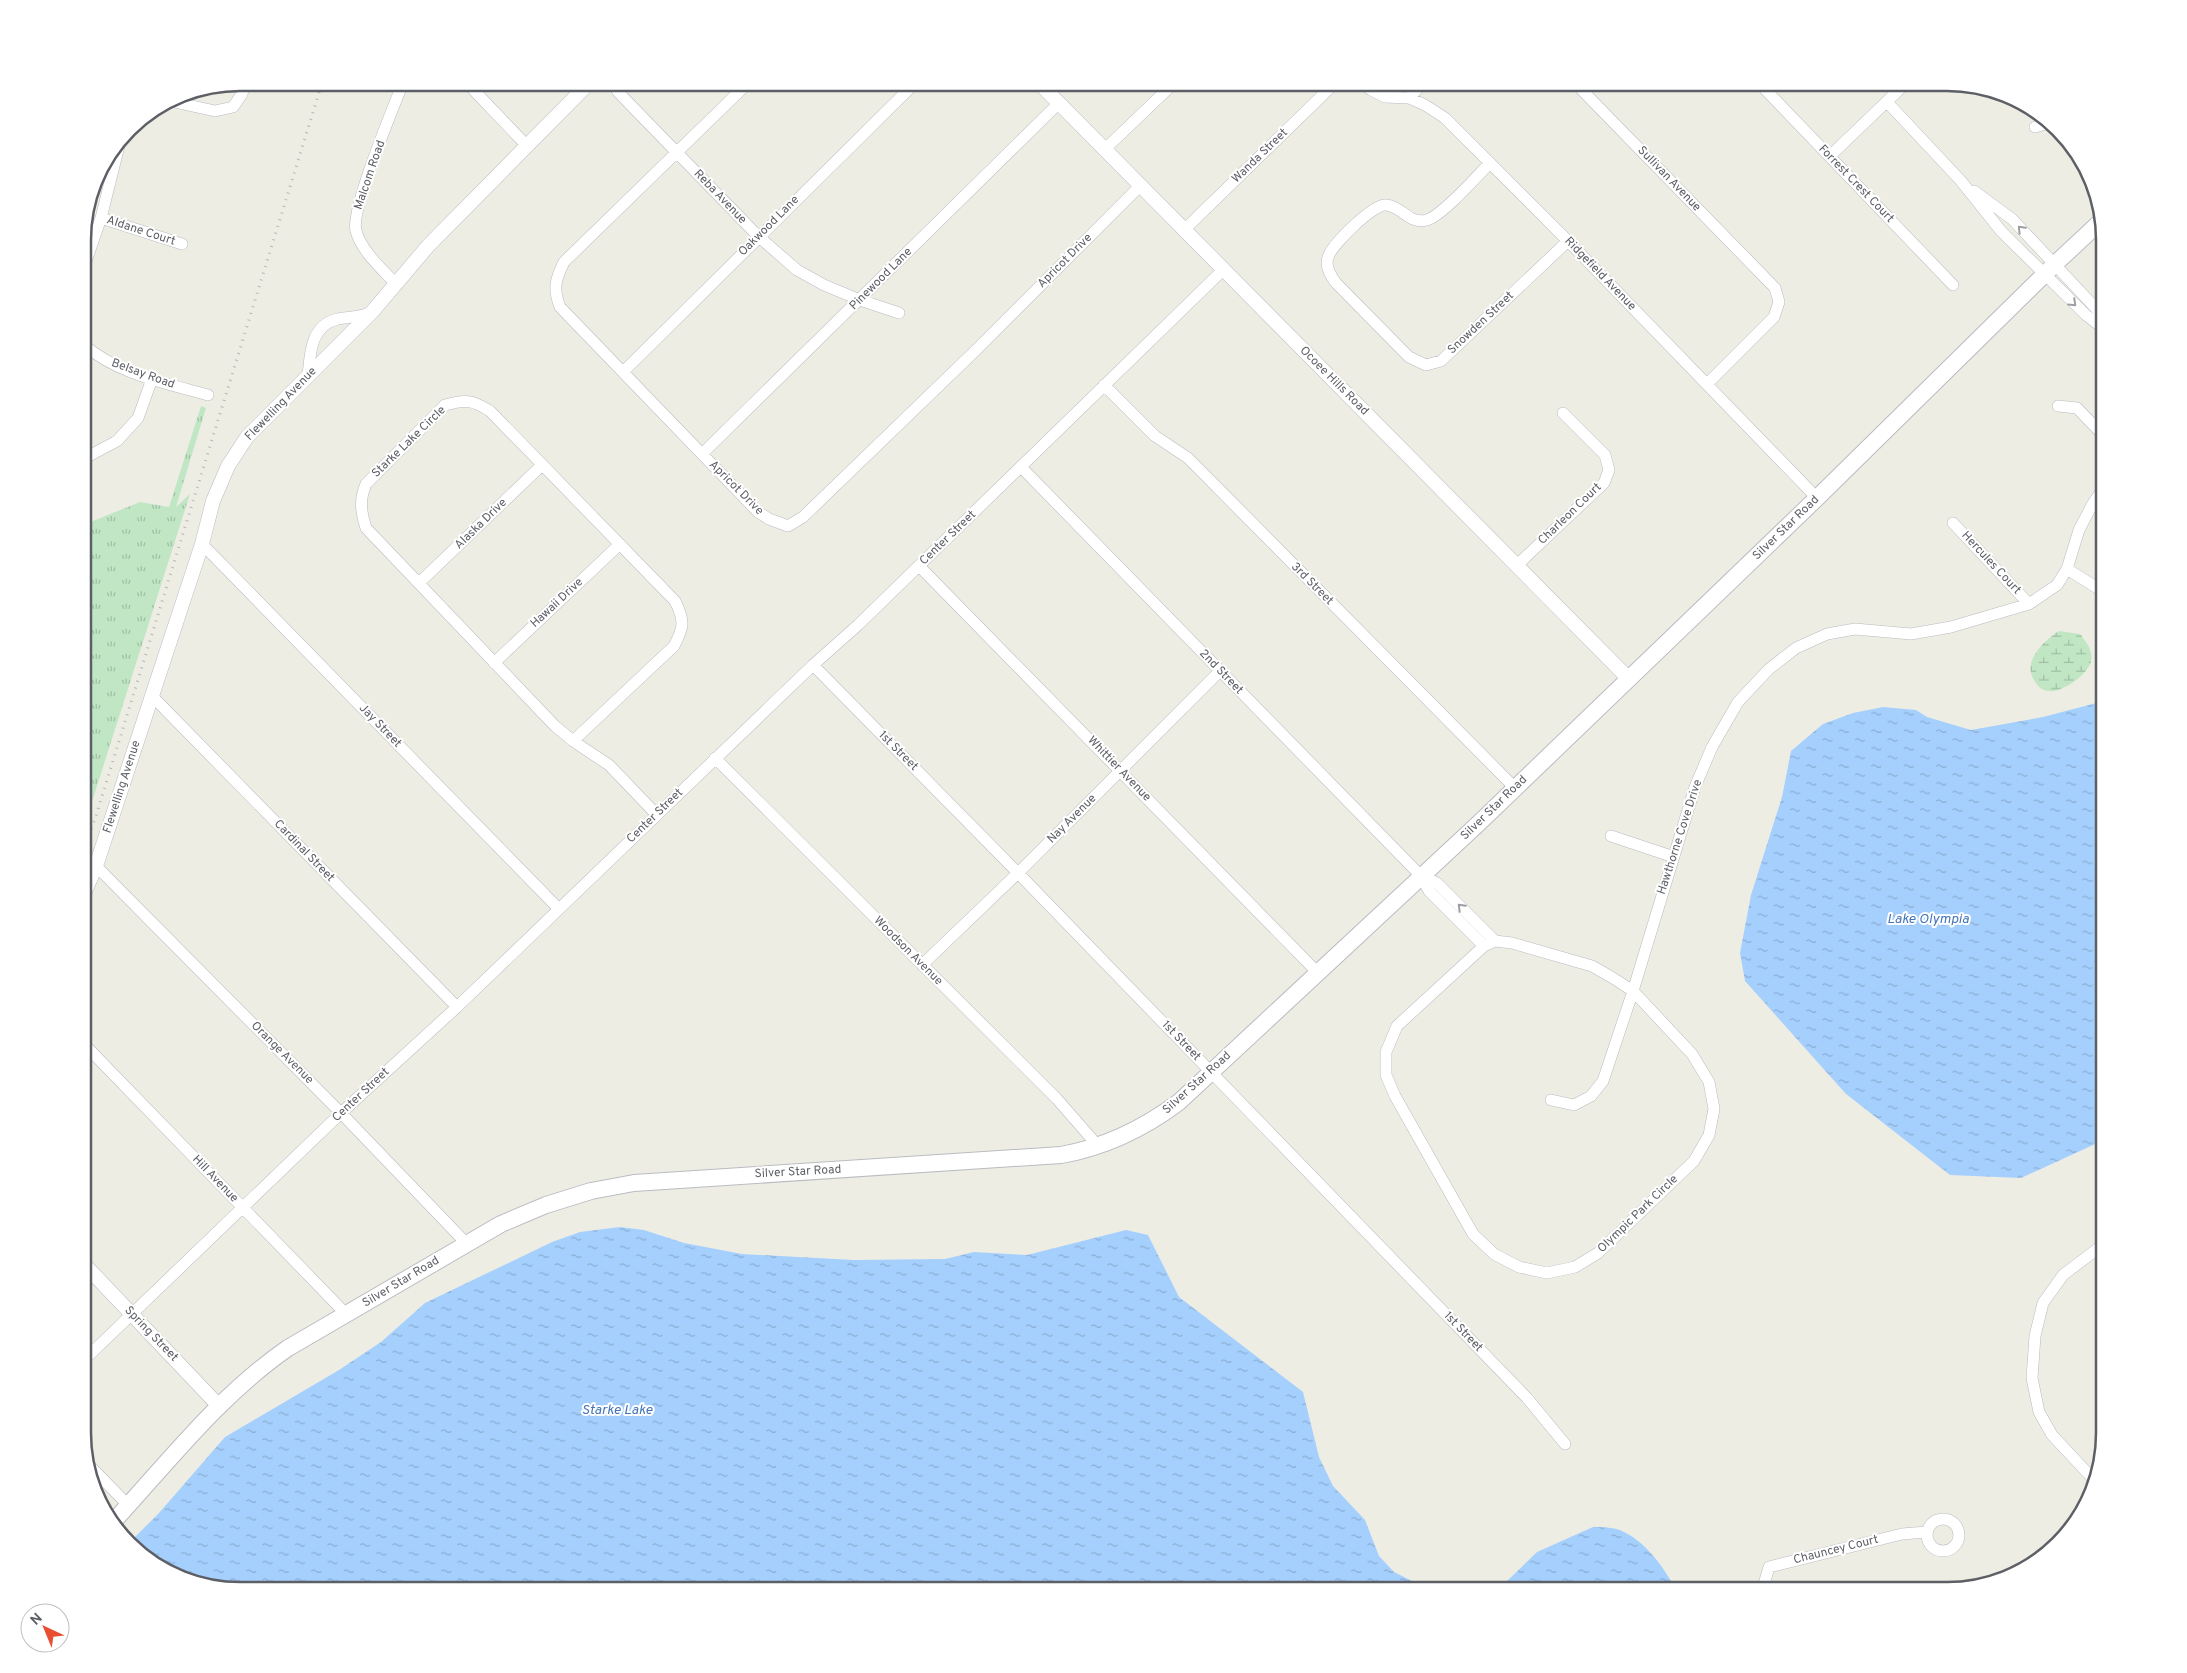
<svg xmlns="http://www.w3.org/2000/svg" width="2187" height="1673" viewBox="0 0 2187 1673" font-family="Overpass,sans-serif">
<defs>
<pattern id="wetland-marsh" width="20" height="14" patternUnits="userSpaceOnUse" patternTransform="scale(1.25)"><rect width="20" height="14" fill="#c1e6c4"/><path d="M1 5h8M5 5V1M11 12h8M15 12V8" fill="none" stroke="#a0bea3"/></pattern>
<pattern id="park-tufts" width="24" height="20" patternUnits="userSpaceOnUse" patternTransform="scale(1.25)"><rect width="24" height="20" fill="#c1e6c4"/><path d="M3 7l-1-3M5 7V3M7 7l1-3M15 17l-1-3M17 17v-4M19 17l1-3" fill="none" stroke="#a0bea3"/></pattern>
<pattern id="water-ripples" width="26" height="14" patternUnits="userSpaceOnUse" patternTransform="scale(1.25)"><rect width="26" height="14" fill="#a5d0fe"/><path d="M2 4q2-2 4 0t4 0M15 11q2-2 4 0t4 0" fill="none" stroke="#8aacd1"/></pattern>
</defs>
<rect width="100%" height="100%" fill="#eeede4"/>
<path fill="url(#wetland-marsh)" d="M 2059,631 L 2080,634 C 2086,642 2094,651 2091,662 C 2087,675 2062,693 2049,691 C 2041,690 2037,686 2034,680 C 2022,662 2043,641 2059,631 Z"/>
<path fill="url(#park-tufts)" d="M 201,406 L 206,408 L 176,507 L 190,494 L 83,830 L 83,525 L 140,502 L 169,507 Z"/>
<path fill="url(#water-ripples)" d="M 2104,701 L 2104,1140 L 2021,1178 L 1950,1175 L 1846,1094 L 1745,981 L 1740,953 L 1751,895 L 1782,797 L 1791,751 L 1823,724 L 1853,713 L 1883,707 L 1916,710 L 1927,717 L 1971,730 L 2043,717 Z
M 620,1227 L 644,1230 L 684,1243 L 742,1254 L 854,1260 L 945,1259 L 974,1252 L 1027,1255 L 1126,1230 L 1148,1235 L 1179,1297 L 1303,1392 L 1319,1457 L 1333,1486 L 1365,1520 L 1379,1556 L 1394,1572 L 1430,1590 L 240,1590 L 189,1582 L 144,1558 L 131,1541 L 159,1513 L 225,1437 L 339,1370 L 381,1342 L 425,1303 L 552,1242 L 580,1232 Z
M 1593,1527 C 1603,1527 1615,1527 1624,1532 C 1647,1543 1665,1569 1676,1590 L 1488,1590 L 1504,1584 L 1537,1552 Z"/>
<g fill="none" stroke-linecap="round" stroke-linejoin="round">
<defs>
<path id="minor" d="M 467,83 L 527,146
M 613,83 L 618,92 L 758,236 L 797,270 L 824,285 L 860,300 L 899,313
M 748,83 L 564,262 C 555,280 553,289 560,307 L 758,512 L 769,519 L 788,526 L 803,517 L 975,351 L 1141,185
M 1362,83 L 1371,90 L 1385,97 L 1409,98 L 1425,105 L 1445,118 L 1568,241 L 1817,498
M 1575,83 L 1775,288 L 1779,302 L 1774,317 L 1707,384
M 1759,83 L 1953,285
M 1409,98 L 1423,83
M 170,101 L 215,111 L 233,107 L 242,94 L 245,83
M 1887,102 L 1961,181 L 2001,231 L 2086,315 L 2104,329
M 2035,127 L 2049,123
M 1104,150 L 1174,83
M 1830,156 L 1906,83
M 1490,163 C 1476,177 1443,215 1427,220 C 1409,225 1402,206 1386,205 C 1373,204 1334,243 1329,255 C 1324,264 1330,275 1336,283 L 1409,357 L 1426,365 L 1441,361 L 1568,241
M 1974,191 L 2012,219 L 2104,317
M 101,218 L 182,244
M 1185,229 L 1335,83
M 83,270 L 101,218 L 120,142
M 397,285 C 382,269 362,252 356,231 C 350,211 393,108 403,83
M 83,344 C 117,374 165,383 208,395
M 624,371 L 915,83
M 308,377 C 310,355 310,325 338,319 C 349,317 359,317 369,313
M 1104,385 L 1155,436 L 1188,458 L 1515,788
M 2058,406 L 2077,408 L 2104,436
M 702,454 L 1059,103
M 83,459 L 117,441 L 138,418 L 152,379
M 1021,467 L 1421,876 L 1429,891 L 1484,946
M 1953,523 L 2029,604
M 202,544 L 558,908
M 919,566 L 1318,973
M 1516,566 L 1604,483 L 1609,470 L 1605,455 L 1563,413
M 2067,569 L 2099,589 L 2104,587
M 419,583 L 542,465
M 494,663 L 620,544
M 813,665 L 1018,873 L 1527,1398 L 1565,1444
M 152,696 L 457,1007
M 573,741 L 674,646 C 684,627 685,621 675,601 L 490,411 C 472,400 466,399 445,405 L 366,484 C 359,500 361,512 366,528 L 555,726 L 573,741 L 609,765 L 657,815
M 715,758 L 1057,1099 L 1098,1146
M 1611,836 L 1674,857
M 96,866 L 341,1113 L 466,1243
M 1421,876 L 1437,883 L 1495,941
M 1495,941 L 1512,943 L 1592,966 L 1613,978 L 1633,991 L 1692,1054 L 1709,1082 L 1714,1109 L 1709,1135 L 1694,1161 L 1598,1253 L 1575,1267 L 1547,1273 L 1519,1267 L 1494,1254 L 1473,1234 L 1395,1096 L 1386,1075 L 1386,1052 L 1397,1026 L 1484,946 Z
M 922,965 L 1018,873 L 1220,671
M 83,1043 L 347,1315
M 1551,1100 L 1574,1105 L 1591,1096 L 1603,1081 L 1633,991 L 1695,787 L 1712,747 L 1738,702 L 1769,669 L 1796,648 L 1827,634 L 1855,629 L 1911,634 L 1951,627 L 2029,604 L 2057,585 L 2067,569 L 2079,530 L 2092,505 L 2104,487
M 83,1361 L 341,1113 L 457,1007 L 813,665 L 858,625 L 1224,269
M 89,1465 L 128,1505
M 2096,1482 L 2052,1435 L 2039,1412 L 2032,1378 L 2035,1336 L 2043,1303 L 2063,1275 L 2104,1244
M1927 1535a16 16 0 1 1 32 0a16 16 0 1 1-32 0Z
M 1764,1590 L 1764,1584 L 1769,1567 L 1902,1534 L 1927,1532"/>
<path id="tertiary" d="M 1039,83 L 1629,679
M 83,896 L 96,866 L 202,544 L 213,501 L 228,466 L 247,437 L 372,312 L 428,246 L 589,83
M 83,1263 L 219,1406"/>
<path id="secondary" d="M 114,1521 C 169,1461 220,1395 288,1348 L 501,1224 L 546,1205 L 591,1191 L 634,1183 L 1061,1155 C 1106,1147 1143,1129 1179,1102 L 1479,823 L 1817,498 L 2055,264 L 2100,222"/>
</defs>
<use href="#minor" stroke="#b9bbc0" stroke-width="12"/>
<use href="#tertiary" stroke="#b9bbc0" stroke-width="15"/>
<use href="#secondary" stroke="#babcc2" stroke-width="18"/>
<use href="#minor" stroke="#fff" stroke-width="11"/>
<use href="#tertiary" stroke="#fff" stroke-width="14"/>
<use href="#secondary" stroke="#fff" stroke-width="16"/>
<path stroke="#b5b6b6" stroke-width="3" stroke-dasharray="1 6" stroke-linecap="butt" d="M 83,848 L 95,819 L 322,83"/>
</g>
<defs><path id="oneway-chevron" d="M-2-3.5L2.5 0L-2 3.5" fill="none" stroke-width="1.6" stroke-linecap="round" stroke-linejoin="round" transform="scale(1.25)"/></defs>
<g stroke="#9d9fa3">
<use href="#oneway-chevron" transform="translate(2021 229) rotate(-134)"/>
<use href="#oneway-chevron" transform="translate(2073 303) rotate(44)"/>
<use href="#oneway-chevron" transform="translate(1461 907) rotate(-135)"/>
</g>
<g text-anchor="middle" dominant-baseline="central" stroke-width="4" stroke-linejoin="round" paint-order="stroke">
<g font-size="12" fill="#5c5f65" stroke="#fff">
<text transform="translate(1260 156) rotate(-44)">Wanda Street</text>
<text transform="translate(370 175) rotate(-71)">Malcom Road</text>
<text transform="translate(1669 179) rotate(46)">Sullivan Avenue</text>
<text transform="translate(1856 184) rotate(46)">Forrest Crest Court</text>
<text transform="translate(720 197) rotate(46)">Reba Avenue</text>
<text transform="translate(769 226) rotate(-45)">Oakwood Lane</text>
<text transform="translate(141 231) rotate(18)">Aldane Court</text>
<text transform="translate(1065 261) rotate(-45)">Apricot Drive</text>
<text transform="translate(1600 274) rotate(46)">Ridgefield Avenue</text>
<text transform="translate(881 279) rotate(-45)">Pinewood Lane</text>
<text transform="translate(1481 323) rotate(-43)">Snowden Street</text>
<text transform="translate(143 374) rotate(20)">Belsay Road</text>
<text transform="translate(1334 381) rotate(45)">Ocoee Hills Road</text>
<text transform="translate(281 404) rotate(-46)">Flewelling Avenue</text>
<text transform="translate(409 442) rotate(-44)">Starke Lake Circle</text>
<text transform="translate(736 488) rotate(45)">Apricot Drive</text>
<text transform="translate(1570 514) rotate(-44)">Charleon Court</text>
<text transform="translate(481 524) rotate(-44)">Alaska Drive</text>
<text transform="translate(1786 528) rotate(-44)">Silver Star Road</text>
<text transform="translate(948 538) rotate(-44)">Center Street</text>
<text transform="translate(1991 563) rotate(47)">Hercules Court</text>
<text transform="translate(1312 584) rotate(45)">3rd Street</text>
<text transform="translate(557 603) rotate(-43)">Hawaii Drive</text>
<text transform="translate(1221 672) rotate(46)">2nd Street</text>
<text transform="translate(380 726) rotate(46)">Jay Street</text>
<text transform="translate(898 751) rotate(45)">1st Street</text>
<text transform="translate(1119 769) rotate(46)">Whittier Avenue</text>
<text transform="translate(122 787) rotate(-72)">Flewelling Avenue</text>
<text transform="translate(1494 808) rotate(-44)">Silver Star Road</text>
<text transform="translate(655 816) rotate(-44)">Center Street</text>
<text transform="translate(1072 819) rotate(-45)">Nay Avenue</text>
<text transform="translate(1680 837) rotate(-72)">Hawthorne Cove Drive</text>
<text transform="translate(304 851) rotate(46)">Cardinal Street</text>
<text transform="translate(908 951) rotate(45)">Woodson Avenue</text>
<text transform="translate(1181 1041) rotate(46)">1st Street</text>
<text transform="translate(282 1053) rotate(45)">Orange Avenue</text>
<text transform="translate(1197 1083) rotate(-42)">Silver Star Road</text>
<text transform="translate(361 1095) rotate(-43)">Center Street</text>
<text transform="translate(798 1172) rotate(-3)">Silver Star Road</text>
<text transform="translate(215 1179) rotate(46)">Hill Avenue</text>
<text transform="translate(1638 1214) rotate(-44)">Olympic Park Circle</text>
<text transform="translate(401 1282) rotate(-31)">Silver Star Road</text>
<text transform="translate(1463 1332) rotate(46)">1st Street</text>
<text transform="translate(151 1334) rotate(46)">Spring Street</text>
<text transform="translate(1836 1550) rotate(-14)">Chauncey Court</text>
</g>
<g font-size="14" font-style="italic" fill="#4475b9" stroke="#fff">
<text x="1928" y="919">Lake Olympia</text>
<text x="617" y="1410">Starke Lake</text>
</g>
</g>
<path d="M0 0H2187V1673H0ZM240 91H1947A149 149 0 0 1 2096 240V1433A149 149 0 0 1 1947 1582H240A149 149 0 0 1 91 1433V240A149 149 0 0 1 240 91Z" fill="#fff" fill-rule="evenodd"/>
<path fill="none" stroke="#5c5f65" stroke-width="2.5" d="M240 91H1947A149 149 0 0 1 2096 240V1433A149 149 0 0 1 1947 1582H240A149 149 0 0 1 91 1433V240A149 149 0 0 1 240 91Z"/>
<g transform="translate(45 1628) rotate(316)"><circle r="24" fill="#ffffff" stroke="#bebfc1"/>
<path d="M0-4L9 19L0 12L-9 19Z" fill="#e74e32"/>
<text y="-8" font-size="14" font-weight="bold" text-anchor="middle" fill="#5c5f65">N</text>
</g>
</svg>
